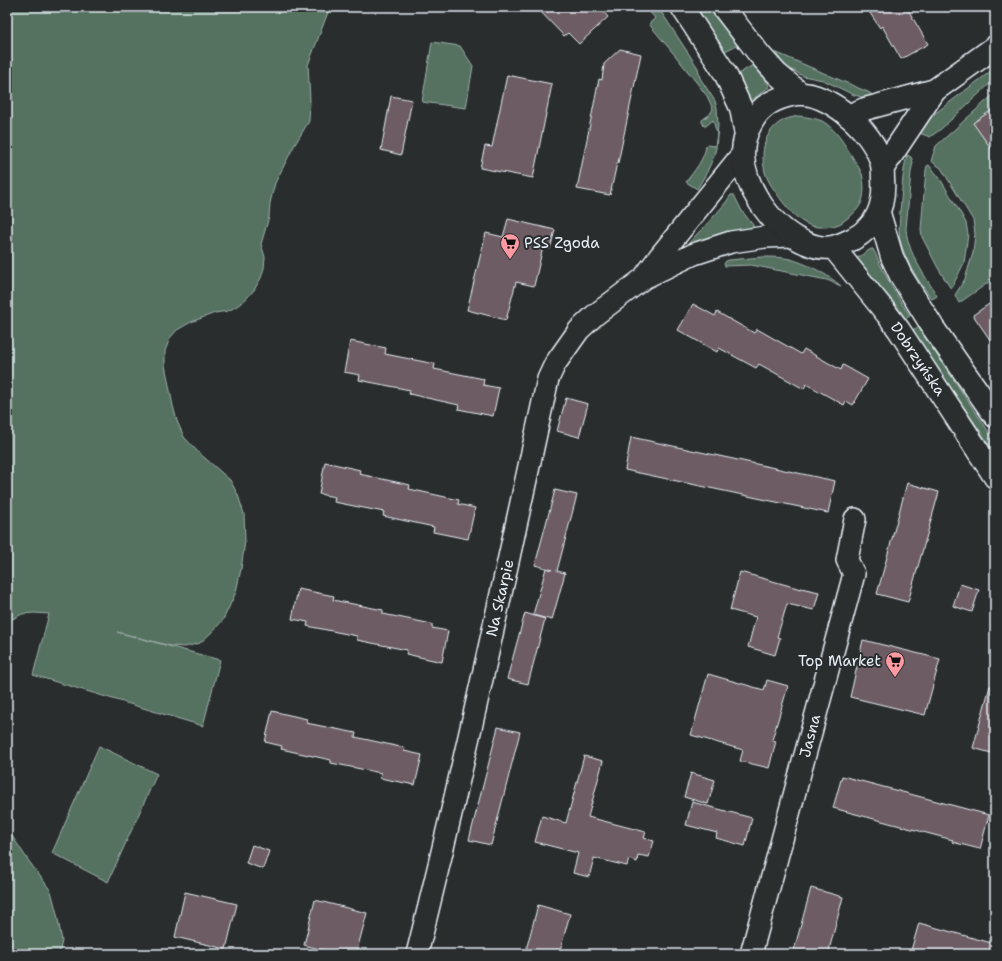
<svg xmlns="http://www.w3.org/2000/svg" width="1002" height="961" viewBox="0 0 1002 961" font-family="'Shantell Sans',sans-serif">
<rect width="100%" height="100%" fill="#2a2d2e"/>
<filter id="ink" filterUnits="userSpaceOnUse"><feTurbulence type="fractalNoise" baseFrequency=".025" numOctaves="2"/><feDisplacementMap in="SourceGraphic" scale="8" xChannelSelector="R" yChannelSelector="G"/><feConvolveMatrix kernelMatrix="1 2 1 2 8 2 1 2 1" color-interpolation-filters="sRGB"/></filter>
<g filter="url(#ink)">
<path fill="#557160" stroke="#9eb1ac" d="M 7,7 L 330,7 L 308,65 L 310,100 L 309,121 L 294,146 L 275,183 L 270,203 L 269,217 L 261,244 L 265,257 L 264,268 L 261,278 L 254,290 L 246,299 L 237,306 L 228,311 L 215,313 L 191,322 L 177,330 L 170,338 L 165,351 L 165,365 L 173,406 L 177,421 L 184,437 L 198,452 L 230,480 L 238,495 L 244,514 L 245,541 L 241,569 L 236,592 L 223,620 L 212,632 L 200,643 L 185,647 L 171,646 L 117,632 L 220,660 L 203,726 L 33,675 L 49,614 L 34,613 L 22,614 L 7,622 Z
M 645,7 L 658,7 L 698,68 L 700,78 L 715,101 L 717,108 L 718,125 L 716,148 L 714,156 L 707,172 L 697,189 L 686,182 C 694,171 705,159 706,145 L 715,146 L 717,134 L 713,120 L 706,126 L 704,126 L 702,122 L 702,120 L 710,114 L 713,109 L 707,96 L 678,59 L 649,24 L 655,18 Z
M 696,7 L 707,7 L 737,45 L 725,51 Z
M 432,42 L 460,46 L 473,66 L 466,108 L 422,102 Z
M 775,52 L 870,93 L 873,96 L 862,97 L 854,95 L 823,80 L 803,76 L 789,68 L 782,62 Z
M 753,65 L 769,85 L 769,87 L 752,100 L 749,99 L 738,74 Z
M 995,68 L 995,79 L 941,129 L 930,137 L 919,133 L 929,118 Z
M 995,93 L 995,278 L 959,303 L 955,295 L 965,279 L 973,253 L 975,234 L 973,220 L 941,168 L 931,161 L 936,146 Z
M 799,116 C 806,117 815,118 822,121 C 833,127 842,140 848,150 C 853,158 858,165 862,174 C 864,181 865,193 862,201 C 860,207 854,214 849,217 C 846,219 844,221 841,223 C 834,227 820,228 812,226 C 800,223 789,210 782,201 C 776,192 768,183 765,172 C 760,152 764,130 784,120 C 788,118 794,117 799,116 Z
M 907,155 L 911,157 L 913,162 L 911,172 L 906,229 C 908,254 925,275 937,296 L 932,299 C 919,282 905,261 900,240 C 898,231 900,221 900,212 C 902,193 902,174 907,155 Z
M 929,165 L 939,177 L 960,212 L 966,223 L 968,234 L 964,263 L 951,289 L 938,268 L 922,237 L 921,229 L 926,170 L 927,166 Z
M 731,195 L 734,195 L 742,211 L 753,225 L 753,229 L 688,245 L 688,244 C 702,228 720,212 731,195 Z
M 871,249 L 873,249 C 877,256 879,263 883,270 C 891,286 900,301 910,316 L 905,319 C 891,295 873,280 854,260 Z
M 762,257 C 771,257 781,257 790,259 C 808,264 827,274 841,286 L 827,280 L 751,265 L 725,266 L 724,264 L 726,261 L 729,260 Z
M 918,327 L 995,441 L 995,453 L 912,330 Z
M 99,746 L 157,774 L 108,882 L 52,853 Z
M 7,823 L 10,833 L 28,860 L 51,891 L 57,914 L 62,941 L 59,954 L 7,954 Z"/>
<path fill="#6d5c64" stroke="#e8f1f8" d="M 536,7 L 599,7 L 608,17 L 579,44 L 568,33 L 564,36 Z
M 866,7 L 908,7 L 907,8 L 928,44 L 901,59 L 882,26 L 880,28 Z
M 620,49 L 641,54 L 618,163 L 617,163 L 610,195 L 577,189 L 599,79 L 602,80 L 604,64 Z
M 507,75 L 552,84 L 533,178 L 480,168 L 485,146 L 492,147 Z
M 391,96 L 412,100 L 401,155 L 381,150 Z
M 995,108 L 995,154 L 973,123 Z
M 508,219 L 555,230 L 550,249 L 543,247 L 534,286 L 516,282 L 506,320 L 467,310 L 486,233 L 503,237 Z
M 995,300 L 995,347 L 973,315 Z
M 693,304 L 715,316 L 717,312 L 754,333 L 757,329 L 801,354 L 804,349 L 841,370 L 843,365 L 868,379 L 853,405 L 846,401 L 844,405 L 806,384 L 804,389 L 759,364 L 756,368 L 719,348 L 717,352 L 678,330 Z
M 350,341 L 386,348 L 385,354 L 435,364 L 434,369 L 484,379 L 483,385 L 499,388 L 493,416 L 458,409 L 459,405 L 409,394 L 410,390 L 359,380 L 360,375 L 344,372 Z
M 566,398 L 588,404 L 579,437 L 557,431 Z
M 631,437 L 835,481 L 828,513 L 625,470 Z
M 325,462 L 360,470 L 359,474 L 410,485 L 409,489 L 459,500 L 458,504 L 475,508 L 468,539 L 433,532 L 434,527 L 383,516 L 384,512 L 334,502 L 335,497 L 319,494 Z
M 907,483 L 939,492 L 908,602 L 877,594 Z
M 555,490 L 577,495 L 557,571 L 565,573 L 552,620 L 533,615 L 546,568 L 552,570 L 535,565 Z
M 740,572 L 801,589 L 801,588 L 819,592 L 814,610 L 787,604 L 777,637 L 780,638 L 775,655 L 748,647 L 756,617 L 730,610 Z
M 960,584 L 979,590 L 972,612 L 953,606 Z
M 298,589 L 334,596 L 333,600 L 383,610 L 383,614 L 432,624 L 432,628 L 448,631 L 442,662 L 406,654 L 407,650 L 357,640 L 357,636 L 307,626 L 308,622 L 292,619 Z
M 525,613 L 545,619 L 528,684 L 507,679 Z
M 863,640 L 940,659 L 925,715 L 850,697 Z
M 708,674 L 764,690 L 767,680 L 788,686 L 772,740 L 776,741 L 769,768 L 740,761 L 743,750 L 691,735 Z
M 990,686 L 995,687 L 995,754 L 973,748 Z
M 272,711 L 307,719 L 306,723 L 356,733 L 355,737 L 405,748 L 404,751 L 422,755 L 415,785 L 380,778 L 381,773 L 331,763 L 331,760 L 281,749 L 282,746 L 265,742 Z
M 498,727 L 520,732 L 491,845 L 469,840 Z
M 584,756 L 603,761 L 588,817 L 646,832 L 644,838 L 654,841 L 649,857 L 638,855 L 637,862 L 629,859 L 627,866 L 594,858 L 589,877 L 573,873 L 578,853 L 535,842 L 542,816 L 566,823 Z
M 691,773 L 715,780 L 708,804 L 684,797 Z
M 842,776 L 989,815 L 980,849 L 952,842 L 953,840 L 833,808 Z
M 692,802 L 752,818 L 745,846 L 716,838 L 717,833 L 686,825 Z
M 252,845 L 269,851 L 263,869 L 246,863 Z
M 811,888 L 843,897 L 828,954 L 793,954 Z
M 185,892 L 237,904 L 226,949 L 175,937 Z
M 315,900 L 367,913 L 356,954 L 338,954 L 304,945 Z
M 538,905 L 570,914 L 559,954 L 525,954 Z
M 919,923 L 995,944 L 995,954 L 910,954 Z"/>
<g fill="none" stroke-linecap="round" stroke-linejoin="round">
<defs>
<path id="street" d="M 645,276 L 659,257 L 743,153
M 417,954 C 465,763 506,571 548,379 L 555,364 L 579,330 L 595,315 L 644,278 L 694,254 L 731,242 L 765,237 L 792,236
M 751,954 L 854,574 L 847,560 L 855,519"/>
<path id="secondary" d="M 682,7 L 725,73 L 741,108 L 746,135
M 723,7 L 759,54 L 777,74 L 801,94
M 796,94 C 829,91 872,131 881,161 C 883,167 883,173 883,179 C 885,206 877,226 853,239 C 847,242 840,245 833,247 C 824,249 815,247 806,243 C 774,230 744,189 743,154 C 743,142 746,132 752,122 C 762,104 776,98 796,94 Z
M 848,116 L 865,109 L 935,90 L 995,47
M 883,168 L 935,90
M 879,213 L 892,257 L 901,276 L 934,329 L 995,416
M 833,247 L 887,314 L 899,330 L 995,477"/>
</defs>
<use href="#street" stroke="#e8f1f8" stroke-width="24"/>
<use href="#secondary" stroke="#e8f1f8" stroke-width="25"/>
<use href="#street" stroke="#2a2d2e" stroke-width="21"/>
<use href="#secondary" stroke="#2a2d2e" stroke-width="22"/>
</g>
</g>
<defs>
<symbol id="supermarket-pin" viewBox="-11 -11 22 30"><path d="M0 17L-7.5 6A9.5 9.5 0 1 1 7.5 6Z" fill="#ff9aa2" stroke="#2a2d2e"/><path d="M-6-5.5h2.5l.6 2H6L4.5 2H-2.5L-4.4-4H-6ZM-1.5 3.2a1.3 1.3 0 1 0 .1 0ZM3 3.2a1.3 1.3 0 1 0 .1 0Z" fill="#111"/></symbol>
</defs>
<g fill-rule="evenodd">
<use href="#supermarket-pin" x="499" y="232" width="22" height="30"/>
<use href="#supermarket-pin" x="884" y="650" width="22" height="30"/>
</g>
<g text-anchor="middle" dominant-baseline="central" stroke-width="4" stroke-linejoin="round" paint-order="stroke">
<g font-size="15" fill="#e8f1f8" stroke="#2a2d2e" text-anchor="start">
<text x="524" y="243">PSS Zgoda</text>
<text x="881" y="661" text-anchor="end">Top Market</text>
</g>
<g font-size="15" fill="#e8f1f8" stroke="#2a2d2e">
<text transform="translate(918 359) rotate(56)">Dobrzyńska</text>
<text transform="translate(500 598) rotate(-77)">Na Skarpie</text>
<text transform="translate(810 736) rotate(-75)">Jasna</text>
</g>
</g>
<rect width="1002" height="961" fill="none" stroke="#2a2d2e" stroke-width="24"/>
<rect x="12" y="12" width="978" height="937" fill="none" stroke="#e8f1f8" stroke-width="1.5" filter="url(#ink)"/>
</svg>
